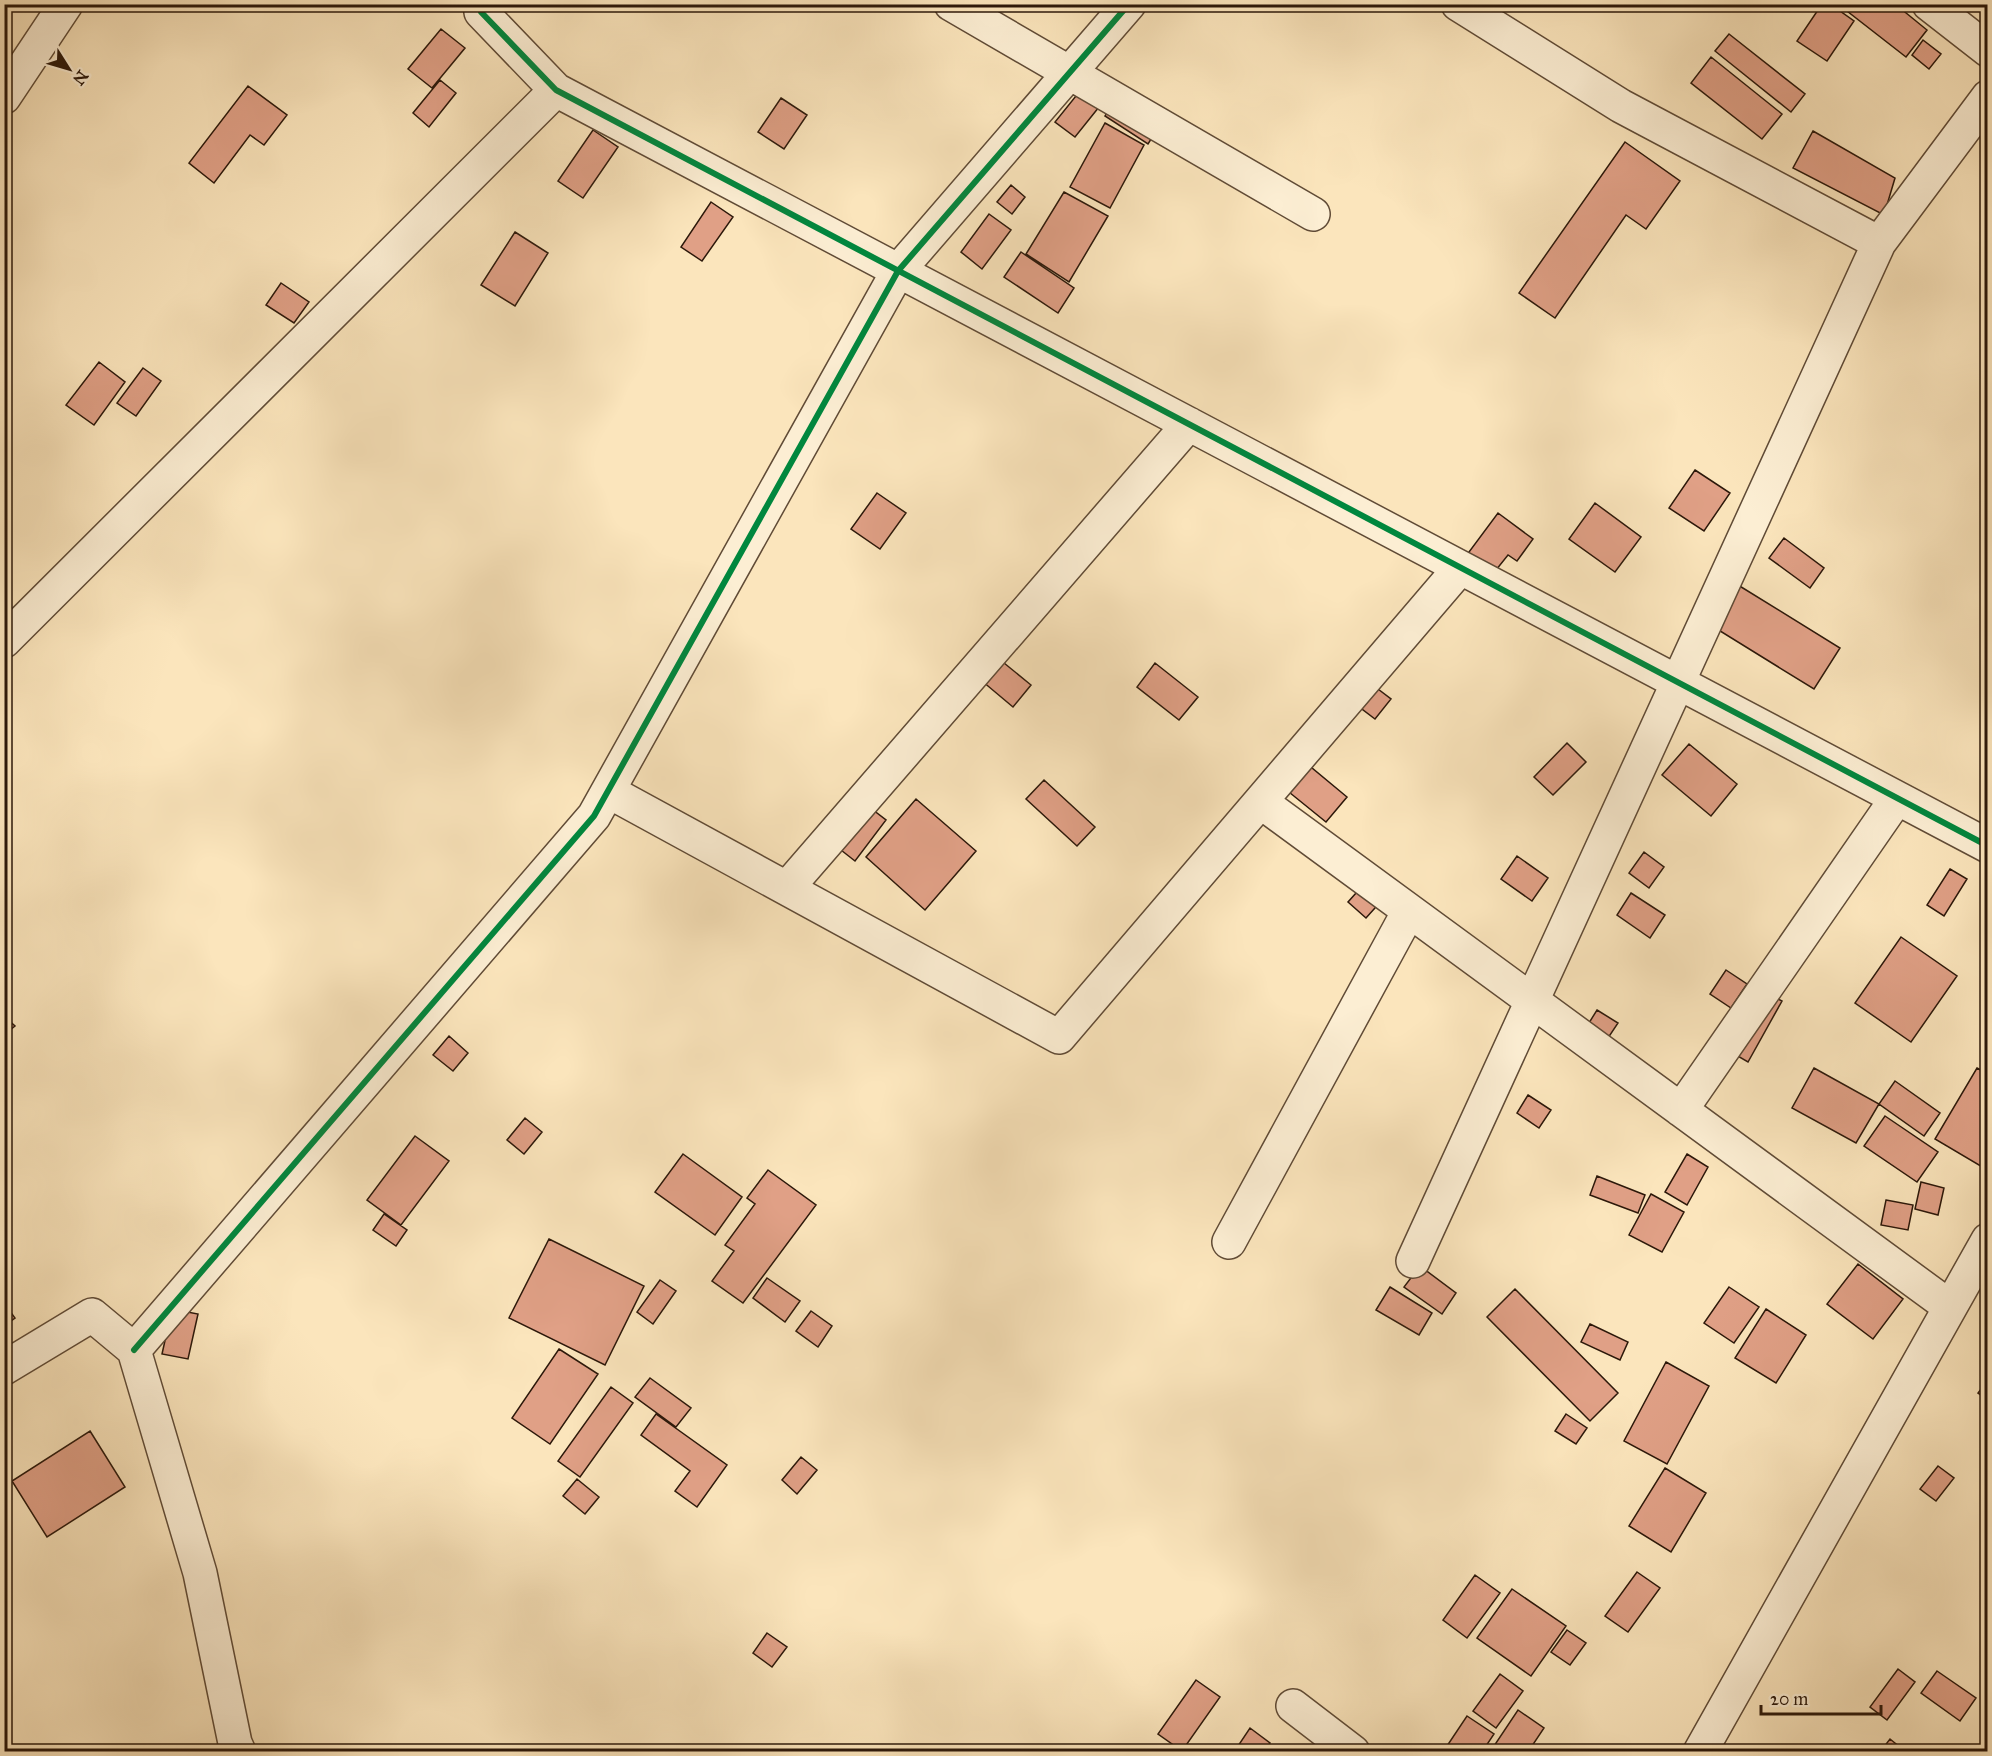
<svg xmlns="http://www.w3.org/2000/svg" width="1992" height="1756" viewBox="0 0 1992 1756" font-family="'IM FELL Great Primer',serif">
<rect width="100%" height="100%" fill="#fbe5bc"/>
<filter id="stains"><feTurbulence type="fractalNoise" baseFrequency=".00333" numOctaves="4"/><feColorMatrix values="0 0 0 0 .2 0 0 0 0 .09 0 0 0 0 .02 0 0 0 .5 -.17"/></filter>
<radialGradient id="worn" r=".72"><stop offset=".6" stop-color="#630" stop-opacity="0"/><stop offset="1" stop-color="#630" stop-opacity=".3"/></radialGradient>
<path fill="#e0a086" stroke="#2c180a" stroke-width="1.5" d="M 1822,4 L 1830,4 L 1854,21 L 1827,61 L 1797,41 Z
M 1838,4 L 1895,4 L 1927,30 L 1906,57 Z
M 441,29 L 465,48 L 432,88 L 408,69 Z
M 1729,34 L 1805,94 L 1791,112 L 1715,51 Z
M 1923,40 L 1941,54 L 1929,69 L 1912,55 Z
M 1711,57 L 1782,114 L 1762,139 L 1691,83 Z
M 440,80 L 456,93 L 429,127 L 413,113 Z
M 1088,81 L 1107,97 L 1075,137 L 1055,122 Z
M 248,86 L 287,115 L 264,145 L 250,135 L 214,183 L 189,163 Z
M 1117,97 L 1160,125 L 1148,144 L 1105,116 Z
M 781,98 L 807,115 L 784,149 L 758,132 Z
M 1105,123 L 1144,145 L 1110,208 L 1070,187 Z
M 593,130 L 618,147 L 583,198 L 558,181 Z
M 1813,131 L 1895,178 L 1884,215 L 1793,168 Z
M 1625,142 L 1680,181 L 1646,229 L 1626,215 L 1555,318 L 1519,293 Z
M 1011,185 L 1025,197 L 1012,214 L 997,202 Z
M 1064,192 L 1108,216 L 1069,282 L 1026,254 Z
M 711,202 L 733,217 L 702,261 L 681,247 Z
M 989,214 L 1011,230 L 982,269 L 961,252 Z
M 515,232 L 548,253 L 515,306 L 481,285 Z
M 1021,252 L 1074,288 L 1058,313 L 1004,277 Z
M 281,283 L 309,302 L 294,323 L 266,305 Z
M 99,362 L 125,382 L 94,425 L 66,405 Z
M 143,368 L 161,381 L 136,416 L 117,403 Z
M 1695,470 L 1730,493 L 1704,531 L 1669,508 Z
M 877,493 L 906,513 L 880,549 L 851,529 Z
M 1595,503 L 1641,537 L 1615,572 L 1569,539 Z
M 1498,513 L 1533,539 L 1517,561 L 1508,555 L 1492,575 L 1466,556 Z
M 1784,538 L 1824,568 L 1810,588 L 1769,558 Z
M 1738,585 L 1840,648 L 1814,689 L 1712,626 Z
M 993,654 L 1031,685 L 1013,707 L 976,676 Z
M 1155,663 L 1198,697 L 1179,720 L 1137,687 Z
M 1374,686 L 1391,699 L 1375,719 L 1358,706 Z
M 1567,743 L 1586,762 L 1553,795 L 1534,777 Z
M 1689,744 L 1737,784 L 1711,816 L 1662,775 Z
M 1300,758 L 1347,797 L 1326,822 L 1279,784 Z
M 1044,780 L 1095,827 L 1077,846 L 1026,799 Z
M 916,799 L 976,851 L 925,910 L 866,857 Z
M 864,803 L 886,820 L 855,861 L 832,843 Z
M 1644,852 L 1664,867 L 1649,888 L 1629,873 Z
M 1517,856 L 1548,878 L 1532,901 L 1501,879 Z
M 1950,869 L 1967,879 L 1944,916 L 1927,905 Z
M 1365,883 L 1383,899 L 1366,918 L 1348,902 Z
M 1631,893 L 1665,915 L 1650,938 L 1617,915 Z
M 1901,937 L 1957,976 L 1911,1042 L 1855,1003 Z
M 1726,970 L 1747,984 L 1731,1008 L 1710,994 Z
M 1762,990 L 1782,1001 L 1748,1062 L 1729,1051 Z
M 1597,1010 L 1618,1023 L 1604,1044 L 1584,1031 Z
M 4,1016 L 15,1026 L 4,1035 Z
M 449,1036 L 468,1053 L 453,1071 L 433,1055 Z
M 1814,1068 L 1879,1104 L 1856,1143 L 1792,1108 Z
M 1977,1068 L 1988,1074 L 1988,1162 L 1984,1168 L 1935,1139 Z
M 1895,1081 L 1940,1113 L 1924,1136 L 1879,1104 Z
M 1528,1095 L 1551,1110 L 1539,1128 L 1517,1113 Z
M 1885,1116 L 1938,1152 L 1917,1182 L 1864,1146 Z
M 525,1118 L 542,1132 L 524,1154 L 507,1140 Z
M 415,1136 L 449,1161 L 401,1225 L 367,1200 Z
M 683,1154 L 742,1197 L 715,1235 L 655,1192 Z
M 1687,1154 L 1708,1167 L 1687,1205 L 1665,1192 Z
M 768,1170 L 816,1205 L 743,1303 L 712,1281 L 734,1251 L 725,1245 L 755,1204 L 747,1198 Z
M 1597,1176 L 1645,1195 L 1638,1213 L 1590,1195 Z
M 1921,1182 L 1944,1188 L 1938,1215 L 1915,1209 Z
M 1651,1194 L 1684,1212 L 1662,1252 L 1629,1235 Z
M 1886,1200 L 1913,1205 L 1908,1230 L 1881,1225 Z
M 384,1214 L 407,1230 L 396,1246 L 373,1230 Z
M 549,1239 L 644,1286 L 605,1365 L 509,1318 Z
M 1858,1264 L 1903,1299 L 1873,1339 L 1827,1304 Z
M 1420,1266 L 1456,1293 L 1442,1314 L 1404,1287 Z
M 767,1278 L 800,1301 L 785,1322 L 753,1298 Z
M 660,1280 L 676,1291 L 653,1324 L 637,1312 Z
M 1390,1287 L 1432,1313 L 1419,1335 L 1376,1310 Z
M 1729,1287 L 1759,1307 L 1734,1343 L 1704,1323 Z
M 1515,1289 L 1618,1393 L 1590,1421 L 1487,1317 Z
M 4,1303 L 15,1318 L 4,1326 Z
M 172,1309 L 198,1314 L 188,1359 L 162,1354 Z
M 1766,1309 L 1806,1335 L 1776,1383 L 1735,1358 Z
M 811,1311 L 832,1326 L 818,1347 L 796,1331 Z
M 1590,1324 L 1628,1342 L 1620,1360 L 1581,1342 Z
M 559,1349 L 598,1374 L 550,1444 L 512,1418 Z
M 1666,1362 L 1709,1386 L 1667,1464 L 1624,1441 Z
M 650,1378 L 691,1408 L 676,1427 L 635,1397 Z
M 1988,1380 L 1988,1400 L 1978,1393 Z
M 611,1387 L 633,1403 L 580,1477 L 558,1461 Z
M 656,1414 L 727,1465 L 697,1507 L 675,1491 L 690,1471 L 641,1435 Z
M 1566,1414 L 1587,1428 L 1576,1444 L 1555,1431 Z
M 90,1431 L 125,1487 L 47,1537 L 12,1481 Z
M 801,1457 L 817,1470 L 797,1494 L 782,1480 Z
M 1938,1466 L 1954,1478 L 1936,1501 L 1920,1489 Z
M 1665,1468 L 1706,1493 L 1671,1552 L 1629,1526 Z
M 577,1479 L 599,1497 L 585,1514 L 563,1496 Z
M 1637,1572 L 1660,1588 L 1628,1632 L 1605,1616 Z
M 1475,1575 L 1500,1593 L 1467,1638 L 1443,1620 Z
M 1512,1589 L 1566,1626 L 1531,1676 L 1477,1638 Z
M 1567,1630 L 1586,1643 L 1570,1665 L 1551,1652 Z
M 767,1633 L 787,1647 L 772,1667 L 753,1653 Z
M 1898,1669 L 1915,1682 L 1887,1720 L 1870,1707 Z
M 1937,1671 L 1976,1698 L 1960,1721 L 1921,1693 Z
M 1500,1674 L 1523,1691 L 1496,1728 L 1473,1711 Z
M 1196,1680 L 1220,1697 L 1182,1751 L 1158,1734 Z
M 1518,1710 L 1544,1728 L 1528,1752 L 1490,1752 Z
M 1467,1716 L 1494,1734 L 1482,1752 L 1448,1752 L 1445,1749 Z
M 1250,1728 L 1270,1743 L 1265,1751 L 1266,1752 L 1234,1752 Z
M 1890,1739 L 1906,1752 L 1880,1752 Z"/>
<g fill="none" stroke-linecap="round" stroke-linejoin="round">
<defs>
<path id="street" d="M 486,4 L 481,12 L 556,90 L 1988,846
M 951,4 L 1313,214
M 1458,4 L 1621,106 L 1879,243
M 1929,4 L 1988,50
M 4,97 L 66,4
M 4,641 L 556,90
M 608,791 L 1059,1037 L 1460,568
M 1261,802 L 1950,1307
M 787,888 L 1189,424
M 1681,1110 L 1897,798
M 1229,1242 L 1409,911
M 1413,1261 L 1879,243 L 1988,97
M 134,1350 L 594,816 L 898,271 L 1129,4
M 4,1368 L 92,1315 L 134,1350 L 200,1573 L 235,1743 L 239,1752
M 1293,1706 L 1353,1752
M 1700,1752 L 1988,1240"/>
</defs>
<use href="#street" stroke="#604b36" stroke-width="36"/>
<use href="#street" stroke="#fceed3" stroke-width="33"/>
<defs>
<path id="cycleway" d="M 486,4 L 481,12 L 556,90 L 1988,846
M 134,1350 L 594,816 L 898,271 L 1129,4"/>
</defs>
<use href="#cycleway" stroke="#fceed3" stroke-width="10"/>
<use href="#cycleway" stroke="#00873e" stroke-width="6"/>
</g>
<rect width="1992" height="1756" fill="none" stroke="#fbe5bc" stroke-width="24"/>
<rect x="6" y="6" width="1980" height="1744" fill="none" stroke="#2c180a" stroke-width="3"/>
<rect x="12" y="12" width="1968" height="1732" fill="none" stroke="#2c180a" stroke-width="1.5"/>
<g transform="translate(69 69) rotate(127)" stroke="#fceed3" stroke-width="4.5" paint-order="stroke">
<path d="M0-4.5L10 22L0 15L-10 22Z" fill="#2c180a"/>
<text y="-9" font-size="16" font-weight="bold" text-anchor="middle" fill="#2c180a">N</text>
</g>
<path d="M1761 1705v9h120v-9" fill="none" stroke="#2c180a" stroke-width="3"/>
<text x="1770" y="1705" font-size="18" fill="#2c180a" stroke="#fceed3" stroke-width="4.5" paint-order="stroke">20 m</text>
<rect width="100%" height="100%" filter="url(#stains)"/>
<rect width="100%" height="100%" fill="url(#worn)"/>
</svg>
